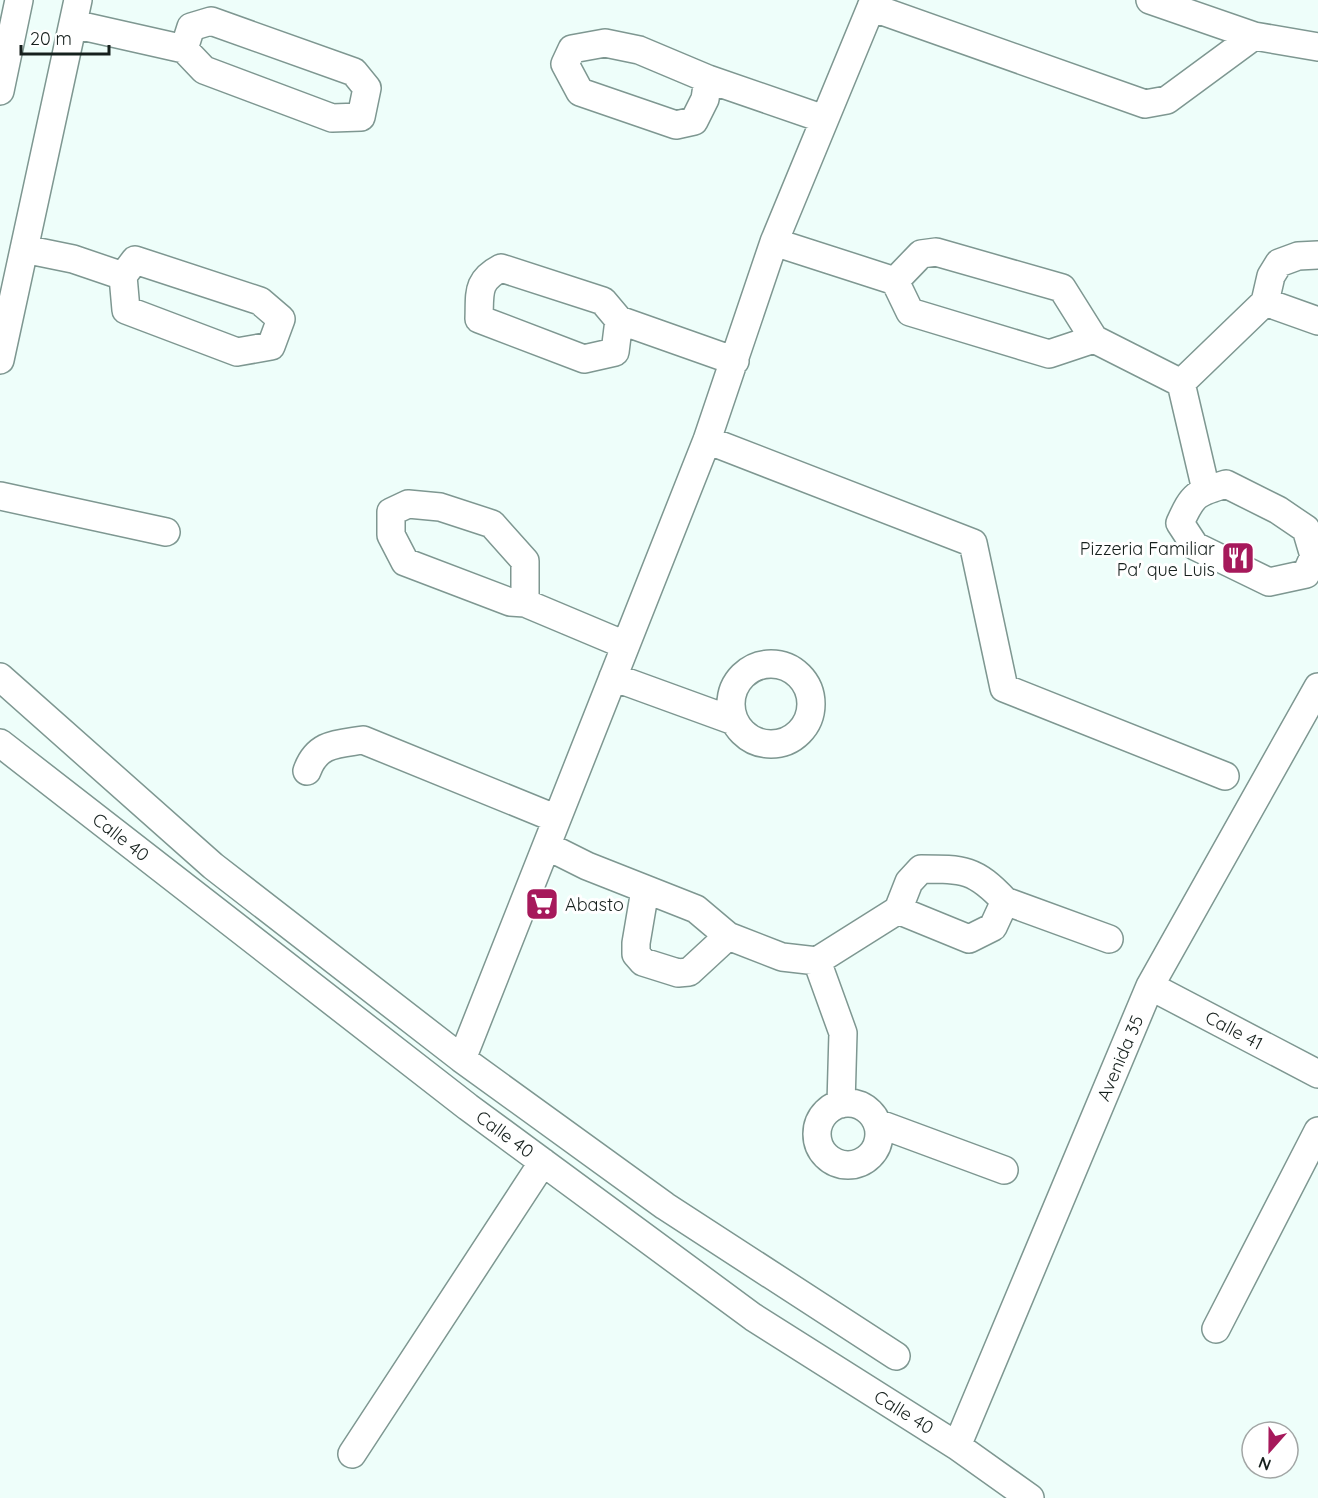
<svg xmlns="http://www.w3.org/2000/svg" width="1318" height="1498" viewBox="0 0 1318 1498" font-family="Quicksand,sans-serif">
<rect width="100%" height="100%" fill="#eefefa"/>
<g fill="none" stroke-linecap="round" stroke-linejoin="round">
<defs>
<path id="minor" d="M 1150,0 L 1254,36 L 1318,47
M 871,7 L 1145,104 L 1167,100 L 1254,36
M 211,21 L 354,72 L 367,88 L 361,117 L 332,118 L 204,70 L 184,49 L 191,27 Z
M 73,24 L 184,49
M 605,43 L 639,50 L 708,79 L 705,99 L 694,121 L 676,125 L 580,92 L 565,64 L 572,49 Z
M 708,79 L 824,119
M 0,91 L 19,0
M 774,242 L 895,281
M 24,249 L 73,259 L 123,276
M 936,252 L 1062,288 L 1094,339 L 1049,354 L 910,312 L 895,281 L 921,254 Z
M 135,260 L 260,301 L 281,319 L 271,346 L 237,352 L 126,310 L 123,276 Z
M 501,268 L 603,301 L 619,320 L 615,352 L 584,359 L 479,319 C 480,293 476,281 501,268 Z
M 1265,302 L 1318,321
M 619,320 L 735,361
M 1094,339 L 1181,383
M 0,360 L 78,0
M 707,440 L 973,543 L 1004,688 L 1225,776
M 1226,484 L 1278,510 L 1306,529 L 1314,556 L 1306,574 L 1269,582 L 1195,546 L 1180,523 C 1193,494 1196,493 1226,484 Z
M 1206,490 L 1181,383 L 1265,302 L 1271,276 L 1279,263 L 1298,256 L 1318,255
M 0,496 L 166,532
M 408,504 L 440,507 L 492,524 L 525,561 L 525,603 L 510,602 L 405,562 L 391,535 L 391,512 Z
M 525,603 L 625,645
M731 704a40 40 0 1 1 80 0a40 40 0 1 1-80 0Z
M 0,677 L 213,866 L 462,1059 L 665,1206 L 896,1356
M 613,677 L 734,721
M 0,743 L 468,1107 L 753,1317 L 957,1446 L 1030,1498
M 307,771 C 317,743 337,744 363,740 L 557,819
M 549,847 L 587,866 L 696,909 L 728,936 L 782,957 L 817,961 L 843,1033 L 841,1104
M 645,890 L 636,943 L 636,954 L 643,962 L 678,973 L 689,972 L 728,936
M 1005,901 L 1109,939
M 817,961 L 898,910 L 909,882 L 921,869 C 964,869 975,869 1005,901 L 993,927 L 969,939 L 898,910
M 1150,986 L 1318,1074
M 462,1059 L 707,440 L 774,242 L 874,0
M817 1134a31 31 0 1 1 62 0a31 31 0 1 1-62 0Z
M 877,1123 L 1004,1170
M 1216,1329 L 1318,1131
M 957,1446 L 1150,986 L 1318,687
M 352,1454 L 543,1162"/>
</defs>
<use href="#minor" stroke="#7e9791" stroke-width="30"/>
<use href="#minor" stroke="#fff" stroke-width="27"/>
</g>
<defs>
<symbol id="restaurant-square" viewBox="-11 -11 22 22"><rect x="-9" y="-9" width="18" height="18" rx="4" fill="#a6195b" stroke="#fff"/><path d="M-5-6h1v4h1v-4h1v4h1v-4h1v5L-1.5 .5V6h-2V.5L-5-1ZM5-6V6H3V1.5H1.5Q1.5-4 5-6Z" fill="#fff"/></symbol>
<symbol id="supermarket-square" viewBox="-11 -11 22 22"><rect x="-9" y="-9" width="18" height="18" rx="4" fill="#a6195b" stroke="#fff"/><path d="M-6-5.5h2.5l.6 2H6L4.5 2H-2.5L-4.4-4H-6ZM-1.5 3.2a1.3 1.3 0 1 0 .1 0ZM3 3.2a1.3 1.3 0 1 0 .1 0Z" fill="#fff"/></symbol>
</defs>
<g fill-rule="evenodd">
<use href="#restaurant-square" x="1219" y="539" width="38" height="38"/>
<use href="#supermarket-square" x="523" y="885" width="38" height="38"/>
</g>
<g text-anchor="middle" dominant-baseline="central" stroke-width="6" stroke-linejoin="round" paint-order="stroke">
<g font-size="18" fill="#16201d" stroke="#fff" text-anchor="end">
<text x="1215" y="548">Pizzeria Familiar<tspan x="1215" dy="21">Pa' que Luis</tspan></text>
<text x="565" y="904" text-anchor="start">Abasto</text>
</g>
<g font-size="18" fill="#16201d" stroke="#fff">
<text transform="translate(121 837) rotate(38)">Calle 40</text>
<text transform="translate(1234 1030) rotate(28)">Calle 41</text>
<text transform="translate(1120 1058) rotate(-67)">Avenida 35</text>
<text transform="translate(505 1134) rotate(36)">Calle 40</text>
<text transform="translate(904 1412) rotate(32)">Calle 40</text>
</g>
</g>
<g transform="translate(1270 1450) rotate(201)"><circle r="28" fill="#ffffff" stroke="#a2a6a5" stroke-width="1.5"/>
<path d="M0-4.5L10 22L0 15L-10 22Z" fill="#a6195b"/>
<text y="-9" font-size="16" font-weight="bold" text-anchor="middle" fill="#16201d">N</text>
</g>
<path d="M21 45v9h88v-9" fill="none" stroke="#16201d" stroke-width="3"/>
<text x="30" y="45" font-size="18" fill="#16201d" stroke="#ffffff" stroke-width="4.5" paint-order="stroke">20 m</text>
</svg>
